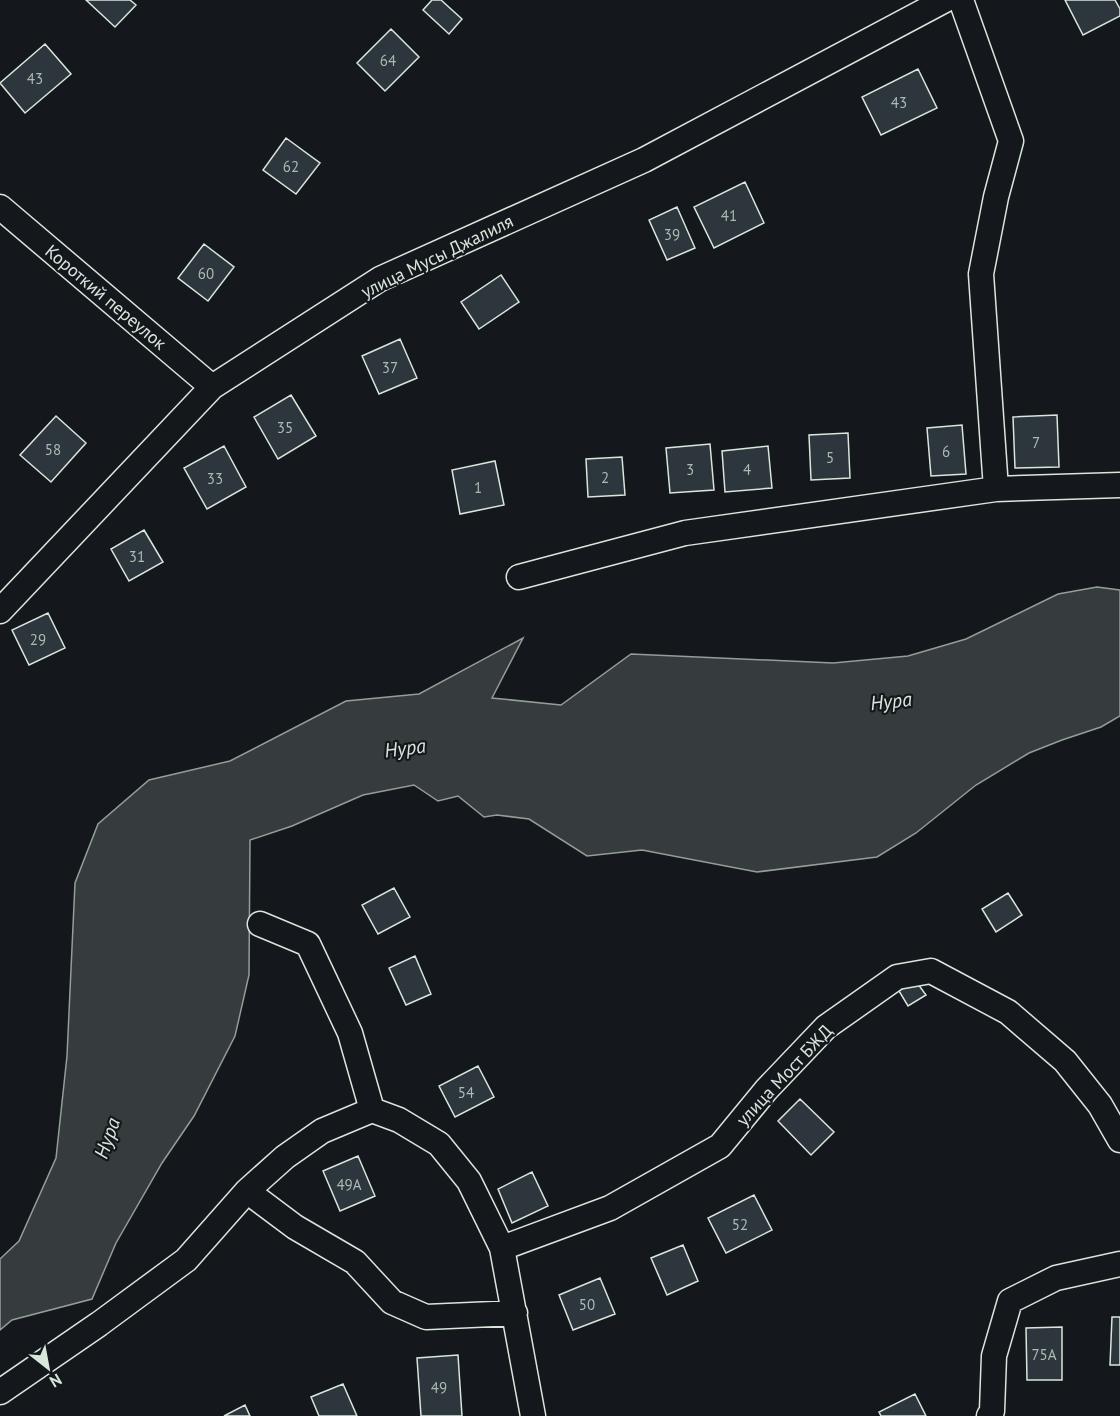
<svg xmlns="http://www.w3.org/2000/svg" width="1120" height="1416" viewBox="0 0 1120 1416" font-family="'PT Sans',sans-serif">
<rect width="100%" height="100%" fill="#14181c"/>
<path fill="#363b3e" stroke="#939e99" stroke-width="1.5" d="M 1097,587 L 1120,590 L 1120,716 L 1101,727 L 1062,740 L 1029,753 L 976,785 L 916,833 L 877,857 L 757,872 L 642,850 L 587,856 L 529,819 L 497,815 L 484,817 L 458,796 L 438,801 L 414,785 L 363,795 L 292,826 L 250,840 L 249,975 L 235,1036 L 194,1116 L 162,1163 L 116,1243 L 92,1299 L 12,1320 L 0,1330 L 0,1259 L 19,1241 L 56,1158 L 67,1056 L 75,883 L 98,824 L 149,780 L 230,761 L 346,701 L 419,694 L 523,638 L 492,698 L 561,705 L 631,654 L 833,663 L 908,656 L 966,639 L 1058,594 Z"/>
<path fill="#2c363c" stroke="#d8e6dc" stroke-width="1.5" d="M 86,0 L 130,0 L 136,5 L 115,27 Z
M 432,0 L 441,0 L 462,19 L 449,34 L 423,10 Z
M 1065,0 L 1115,0 L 1120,9 L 1120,16 L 1083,35 Z
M 391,29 L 419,57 L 385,91 L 357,63 Z
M 45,44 L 71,74 L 25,113 L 0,83 Z
M 918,69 L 937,108 L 881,135 L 862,97 Z
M 286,138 L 320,163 L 296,194 L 263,170 Z
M 745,182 L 764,223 L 714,248 L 694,207 Z
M 677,207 L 695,248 L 667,260 L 649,220 Z
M 204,244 L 234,267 L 208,301 L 178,278 Z
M 501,275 L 519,302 L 479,329 L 461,302 Z
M 400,339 L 417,378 L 379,394 L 362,356 Z
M 291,395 L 316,436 L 278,459 L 254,417 Z
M 1057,415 L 1059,467 L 1015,468 L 1013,417 Z
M 56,416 L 86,443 L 51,482 L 20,455 Z
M 962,425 L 966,474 L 931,476 L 927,428 Z
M 848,433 L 850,478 L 811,480 L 809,435 Z
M 710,444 L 714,490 L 670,493 L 666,448 Z
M 224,446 L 246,487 L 207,509 L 184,468 Z
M 768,446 L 772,488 L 725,492 L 722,451 Z
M 622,457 L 625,495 L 588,497 L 586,459 Z
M 495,461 L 504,505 L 460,514 L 452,470 Z
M 144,530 L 163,562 L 129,581 L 111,549 Z
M 48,613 L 65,648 L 29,665 L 12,630 Z
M 394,888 L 410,917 L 378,934 L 362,905 Z
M 1008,893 L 1022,915 L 996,932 L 982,909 Z
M 415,956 L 431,994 L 406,1005 L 389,968 Z
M 915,980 L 926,995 L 908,1006 L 899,991 Z
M 478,1066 L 494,1097 L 455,1117 L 439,1086 Z
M 800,1099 L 834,1132 L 811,1155 L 778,1121 Z
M 358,1156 L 375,1196 L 340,1211 L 323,1171 Z
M 532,1172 L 548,1206 L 512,1223 L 498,1189 Z
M 754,1195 L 772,1230 L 726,1253 L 708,1218 Z
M 683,1245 L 698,1281 L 667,1295 L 651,1258 Z
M 600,1278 L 615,1314 L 573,1330 L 559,1295 Z
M 1112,1317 L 1120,1317 L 1120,1365 L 1110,1365 Z
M 1062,1327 L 1062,1380 L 1027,1380 L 1026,1328 Z
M 458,1355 L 462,1416 L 421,1416 L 417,1358 Z
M 343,1384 L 357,1416 L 319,1416 L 311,1397 Z
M 915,1394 L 926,1416 L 881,1416 L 879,1412 Z
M 245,1405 L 250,1416 L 224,1416 Z"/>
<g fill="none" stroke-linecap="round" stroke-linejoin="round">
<defs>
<path id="minor" d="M 961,0 L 1011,141 L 996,197 L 981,274 L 996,489
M 0,207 L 212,387
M 519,577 L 685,533 L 996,489 L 1120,485
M 0,611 L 212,387 L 380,279 L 644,160 L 945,0
M 260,924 L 308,944 L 350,1033 L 372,1110
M 247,1191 L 295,1227 L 355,1262 L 392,1302 L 426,1317 L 515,1313
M 502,1248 L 610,1208 L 720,1146 L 766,1090 L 826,1027 L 897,977 L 931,971 L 1008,1012 L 1065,1061 L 1100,1105 L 1120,1140
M 0,1392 L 99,1324 L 186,1260 L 247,1191 L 285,1157 L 322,1131 L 372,1110 L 399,1120 L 439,1144 L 469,1181 L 502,1248 L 533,1416
M 989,1416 L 992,1411 L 994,1356 L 1010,1301 L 1056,1278 L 1120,1264"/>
</defs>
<use href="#minor" stroke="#d8e6dc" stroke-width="27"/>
<use href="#minor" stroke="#14181c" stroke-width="24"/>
</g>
<g text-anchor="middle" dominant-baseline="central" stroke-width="4.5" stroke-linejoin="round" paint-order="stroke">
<g font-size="15" fill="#adbab4">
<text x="388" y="60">64</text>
<text x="35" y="78">43</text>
<text x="899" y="102">43</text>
<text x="291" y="166">62</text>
<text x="729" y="215">41</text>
<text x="672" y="234">39</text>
<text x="206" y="273">60</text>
<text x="390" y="367">37</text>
<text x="285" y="427">35</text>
<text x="1036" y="442">7</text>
<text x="53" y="449">58</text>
<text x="946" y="451">6</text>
<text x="830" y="457">5</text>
<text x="690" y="469">3</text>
<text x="747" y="469">4</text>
<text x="605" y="477">2</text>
<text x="215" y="478">33</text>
<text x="478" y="487">1</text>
<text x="137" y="556">31</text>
<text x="38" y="639">29</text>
<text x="466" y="1092">54</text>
<text x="349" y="1184">49А</text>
<text x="740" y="1224">52</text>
<text x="587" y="1304">50</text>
<text x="1044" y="1354">75А</text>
<text x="439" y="1387">49</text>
</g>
<g font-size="18" fill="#d8e6dc" stroke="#14181c">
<text transform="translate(437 256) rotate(-26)">улица Мусы Джалиля</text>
<text transform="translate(106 297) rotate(40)">Короткий переулок</text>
<text transform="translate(784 1075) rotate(-47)">улица Мост БЖД</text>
</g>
<g font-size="20" font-style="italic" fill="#d8e6dc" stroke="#14181c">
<text transform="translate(891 701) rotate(-6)">Нура</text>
<text transform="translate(405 748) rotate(-7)">Нура</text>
<text transform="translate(107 1138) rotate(-71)">Нура</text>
</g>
</g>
<g transform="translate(48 1368) rotate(149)" stroke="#14181c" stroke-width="4.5" paint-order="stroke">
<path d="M0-4.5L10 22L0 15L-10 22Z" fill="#d8e6dc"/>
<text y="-9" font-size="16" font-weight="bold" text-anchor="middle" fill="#d8e6dc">N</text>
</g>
</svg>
